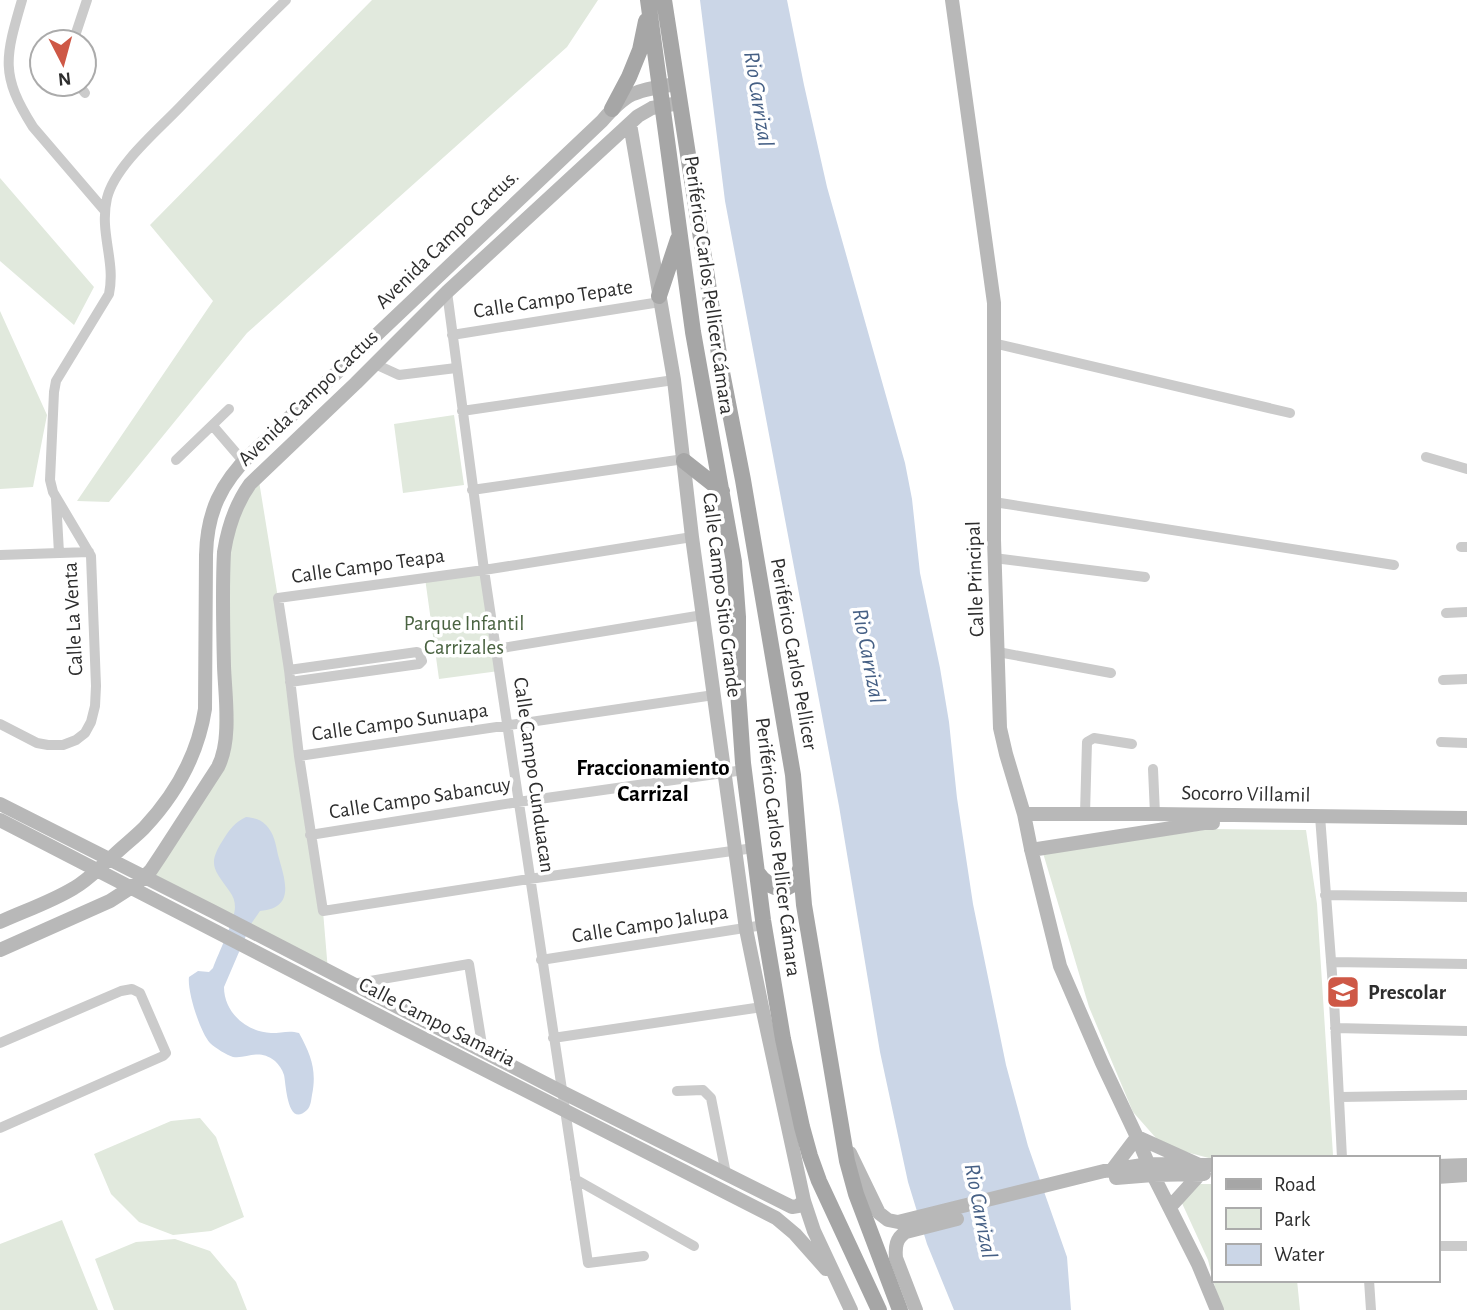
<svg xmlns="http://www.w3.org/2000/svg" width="1467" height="1310" viewBox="0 0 1467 1310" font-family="'Alegreya Sans',sans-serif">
<rect width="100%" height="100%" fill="#fff"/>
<path fill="#e1e9dd" d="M 372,0 L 598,0 L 567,47 L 247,333 L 109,502 L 77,501 L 213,301 L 150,225 Z
M 0,178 L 94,287 L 74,325 L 0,261 Z
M 0,311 L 47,415 L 33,487 L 0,489 Z
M 454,415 L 464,485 L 403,493 L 394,424 Z
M 258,475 L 278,598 L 323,911 L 328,971 L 144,877 L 218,767 L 224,552 Z
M 484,570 L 499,671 L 439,679 L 425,578 Z
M 1210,829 L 1306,830 L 1317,904 L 1333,1155 L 1209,1158 L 1163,1146 L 1133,1112 L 1089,1007 L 1043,853 Z
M 200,1118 L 216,1137 L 244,1217 L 211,1231 L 173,1235 L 139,1222 L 111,1194 L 94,1154 L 171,1121 Z
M 1196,1184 L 1213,1184 L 1213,1280 L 1208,1260 L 1181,1201 Z
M 62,1220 L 98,1310 L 0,1310 L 0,1244 Z
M 175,1239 L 210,1251 L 236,1282 L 247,1310 L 114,1310 L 95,1259 L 136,1242 Z
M 1213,1280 L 1297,1280 L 1300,1310 L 1222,1310 Z"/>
<path fill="#cbd6e7" d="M 700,0 L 787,0 L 804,85 L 827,187 L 905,463 L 912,499 L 920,573 L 940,668 L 949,722 L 957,798 L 973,904 L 1006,1065 L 1028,1146 L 1067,1257 L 1071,1310 L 954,1310 L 927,1244 L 908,1182 L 880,1052 L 839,806 L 725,201 Z
M 246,817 C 254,818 260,819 266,825 C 274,833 276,845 278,855 C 285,880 296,908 260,911 L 251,924 L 224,987 C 224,1012 246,1032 271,1033 C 282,1033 289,1030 299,1033 C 311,1055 317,1070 312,1095 C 311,1100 311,1106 307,1110 C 287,1129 286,1083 284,1075 C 282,1069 279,1065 275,1061 C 258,1048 248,1059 233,1057 C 227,1055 215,1048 210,1043 C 200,1032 187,991 189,977 L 198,971 L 209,972 L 213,968 C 218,954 235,920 235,907 C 235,901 233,896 230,892 C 214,869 207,865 223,840 C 230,829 234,823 246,817 Z"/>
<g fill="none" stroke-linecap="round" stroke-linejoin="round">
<path stroke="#cbcbcb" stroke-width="10" d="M 22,0 C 5,58 0,75 33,127 L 105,211
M 73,42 L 87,0
M 78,84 L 85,93
M 447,292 L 484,570 L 588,1263 L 644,1256
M 452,335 L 660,302
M 993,343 L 1290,413
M 375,364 L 399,375 L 456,368
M 462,411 L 674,380
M 213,426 L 243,461
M 1426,457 L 1467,469
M 176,460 L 229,409
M 472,490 L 684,459
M 56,499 L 59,553
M 994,502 L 1394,565
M 692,537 L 484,570 L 278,598 L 289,670 L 299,756 L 323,911 L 529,879 L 754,848
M 1461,547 L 1467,547
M 0,555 L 89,552
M 994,558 L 1145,577
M 1446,613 L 1467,612
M 496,649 L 703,615
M 998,652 L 1111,673
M 289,670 L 417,652 L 419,653 L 422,661 L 419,664 L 290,682
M 1443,680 L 1467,679
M 0,724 L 37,743 L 48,745 L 63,745 L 76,740 L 85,733 L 91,722 L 95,706 L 96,686 L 91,556 L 53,492 L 50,480 L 54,392 L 56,381 L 109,294 C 116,261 99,233 107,198 C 115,166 157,131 180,107 C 215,71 250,35 286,0
M 1441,742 L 1467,743
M 299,756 L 714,695
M 1153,769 L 1155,814
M 1085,814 L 1087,742 L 1094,738 L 1132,744
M 1320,816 L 1334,1000 L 1342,1158
M 310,835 L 518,802 L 744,770
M 1325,895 L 1467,897
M 541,960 L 764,925
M 1331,962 L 1467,964
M 353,984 L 469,964 L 483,1051
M 1335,1028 L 1467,1031
M 553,1038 L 762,1007
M 0,1043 L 121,991 L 132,989 L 140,993 L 166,1053 L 163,1056 L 0,1128
M 677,1091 L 703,1090 L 711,1098 L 726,1174
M 1340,1097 L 1467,1095
M 575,1179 L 694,1246
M 1437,1246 L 1467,1246
M 1369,1280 L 1371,1310"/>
<path stroke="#b8b8b8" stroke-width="14" d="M 952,0 L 994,303 L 994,540 L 1000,728 L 1006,754 L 1024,814 L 1031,849 L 1060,966 L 1102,1063 L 1137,1137 L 1153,1175 L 1198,1264 L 1217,1310
M 630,124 L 674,380 L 692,537 L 746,929 L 762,1007 L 804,1201 L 814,1231 L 851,1310
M 0,804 L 212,911 L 564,1093 L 792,1207 L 798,1206 L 804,1201
M 1024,814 L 1155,814 L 1467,818
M 0,820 L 399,1026 L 776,1218 L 795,1234 L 826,1269
M 1031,850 L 1204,823 L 1213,823
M 0,922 C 24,911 51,902 74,888 C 88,880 99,868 112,857 C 122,847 134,838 144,828 C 175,795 198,754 205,709 L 206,555 C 207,512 221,483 251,454 L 602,121 C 629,90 636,91 676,84
M 0,950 L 110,901 L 138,883 L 151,870 L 161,855 L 218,767 C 232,739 225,696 224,666 C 223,628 222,590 224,552 C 228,527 235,505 250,484 L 356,383 L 447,292 L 638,116 L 652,108 L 679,103
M 1137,1137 L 1199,1165 L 1200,1174 L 1170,1207
M 850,1153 L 879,1213 L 888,1220 L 898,1222 L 1104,1171 L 1149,1164 L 1213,1165
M 1437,1166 L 1467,1165
M 1112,1170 L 1137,1137
M 1437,1177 L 1467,1175
M 1116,1178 L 1153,1175 L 1204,1174
M 916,1310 L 896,1258 C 895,1247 896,1238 906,1232 L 957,1219"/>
<path stroke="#a6a6a6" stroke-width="16" d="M 648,0 L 693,332 L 734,562 L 738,617 L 738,691 L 743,763 L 763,920 L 783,1039 L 802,1127 L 810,1156 L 819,1181 L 879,1310
M 664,0 L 721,367 L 743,480 L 793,775 L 804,905 L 847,1161 L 856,1194 L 900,1310
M 612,109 L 629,77 L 640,50 L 646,21
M 659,296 L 678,239
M 684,461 L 722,491
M 757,872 C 770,892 795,896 800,869"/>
</g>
<defs>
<symbol id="school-square" viewBox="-11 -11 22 22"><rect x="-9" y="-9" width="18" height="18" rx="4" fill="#ce5846" stroke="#fff"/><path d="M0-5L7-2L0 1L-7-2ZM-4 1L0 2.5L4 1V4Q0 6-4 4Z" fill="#fff"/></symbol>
</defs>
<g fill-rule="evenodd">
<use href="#school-square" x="1324" y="973" width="38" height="38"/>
</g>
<g text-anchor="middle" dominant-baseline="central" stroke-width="7" stroke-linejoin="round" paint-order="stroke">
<g font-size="21" fill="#2e2e2e" stroke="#fff">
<text transform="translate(447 239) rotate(-44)">Avenida Campo Cactus.</text>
<text transform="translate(709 285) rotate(82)">Periférico Carlos Pellicer Cámara</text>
<text transform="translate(553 299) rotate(-9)">Calle Campo Tepate</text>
<text transform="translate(308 398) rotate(-44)">Avenida Campo Cactus</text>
<text transform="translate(368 566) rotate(-8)">Calle Campo Teapa</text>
<text transform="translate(975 579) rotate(-92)">Calle Principal</text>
<text transform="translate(722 595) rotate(83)">Calle Campo Sitio Grande</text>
<text transform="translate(73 619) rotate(-93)">Calle La Venta</text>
<text transform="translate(794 654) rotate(80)">Periférico Carlos Pellicer</text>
<text transform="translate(400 722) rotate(-8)">Calle Campo Sunuapa</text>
<text transform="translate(534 775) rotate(82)">Calle Campo Cunduacan</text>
<text transform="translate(1246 794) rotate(1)">Socorro Villamil</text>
<text transform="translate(420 798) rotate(-9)">Calle Campo Sabancuy</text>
<text transform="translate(778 847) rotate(83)">Periférico Carlos Pellicer Cámara</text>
<text transform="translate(650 924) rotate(-9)">Calle Campo Jalupa</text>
<text transform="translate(437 1022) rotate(27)">Calle Campo Samaria</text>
</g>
<g font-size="21" fill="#4a6341" stroke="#fff">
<text x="464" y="623">Parque Infantil<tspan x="464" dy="24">Carrizales</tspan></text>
</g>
<g font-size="21" font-weight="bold" fill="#2e2e2e" stroke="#fff" text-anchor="start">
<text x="1368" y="992">Prescolar</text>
</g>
<g font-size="23" font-style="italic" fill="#466085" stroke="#fff">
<text transform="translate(758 99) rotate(81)">Rio Carrizal</text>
<text transform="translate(868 656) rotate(79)">Rio Carrizal</text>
<text transform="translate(980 1211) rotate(79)">Rio Carrizal</text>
</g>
<g font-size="23" font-weight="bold" fill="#000" stroke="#fff">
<text x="653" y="768">Fraccionamiento<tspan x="653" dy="26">Carrizal</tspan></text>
</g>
</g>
<rect x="1212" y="1156" width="228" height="126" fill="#ffffff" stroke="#ababab" stroke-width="2"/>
<rect x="1226" y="1179" width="35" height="10" fill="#a6a6a6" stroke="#ababab" stroke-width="2"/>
<text x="1274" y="1191" font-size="21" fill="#2e2e2e">Road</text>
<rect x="1226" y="1208" width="35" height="21" fill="#e1e9dd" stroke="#ababab" stroke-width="2"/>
<text x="1274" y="1226" font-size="21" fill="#2e2e2e">Park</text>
<rect x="1226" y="1244" width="35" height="21" fill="#cbd6e7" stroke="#ababab" stroke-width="2"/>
<text x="1274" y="1261" font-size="21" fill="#2e2e2e">Water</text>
<g transform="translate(63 63) rotate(174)"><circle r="33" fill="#ffffff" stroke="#ababab" stroke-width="2"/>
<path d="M0-5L12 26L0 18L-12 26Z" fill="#ce5846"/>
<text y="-10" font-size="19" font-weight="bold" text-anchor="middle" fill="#2e2e2e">N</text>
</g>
</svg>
